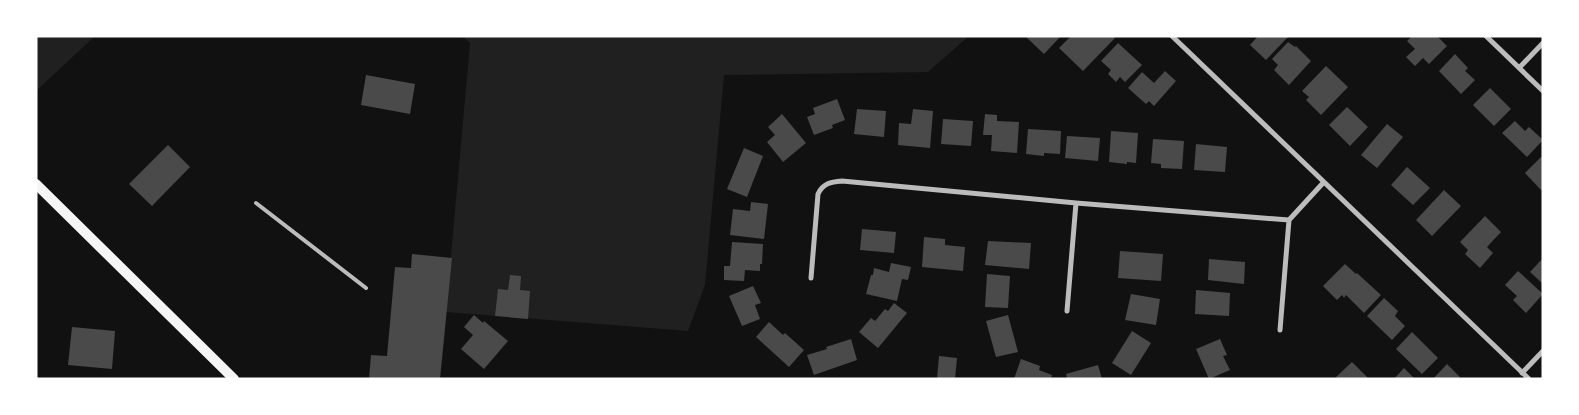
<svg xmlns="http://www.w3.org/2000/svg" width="1579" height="415" viewBox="0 0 1579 415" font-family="Roboto,sans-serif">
<rect width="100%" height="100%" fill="#111"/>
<path fill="#202020" d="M 36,36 L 95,36 L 36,91 Z
M 462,36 L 969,36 L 928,72 L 724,75 L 705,285 L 688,331 L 446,312 L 470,43 Z"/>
<path fill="#4a4a4a" d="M 1025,36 L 1061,36 L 1044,54 Z
M 1071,36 L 1113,36 L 1115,38 L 1083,71 L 1059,48 Z
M 1258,36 L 1289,36 L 1266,60 L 1250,45 Z
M 1412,36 L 1437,36 L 1447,46 L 1429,64 L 1423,58 L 1415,66 L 1406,57 L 1415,49 L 1407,41 Z
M 1288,42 L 1295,47 L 1296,46 L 1311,61 L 1289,85 L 1274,70 L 1278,65 L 1272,59 Z
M 1118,43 L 1142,65 L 1125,82 L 1120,77 L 1116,82 L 1108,74 L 1111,70 L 1101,61 Z
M 1455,54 L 1468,68 L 1465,71 L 1475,80 L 1461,94 L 1439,71 Z
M 1326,66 L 1348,87 L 1321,115 L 1306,100 L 1309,97 L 1302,91 Z
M 1165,71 L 1176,81 L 1154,106 L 1149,101 L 1146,104 L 1128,88 L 1142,72 L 1154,83 Z
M 366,75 L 415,84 L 410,114 L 361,105 Z
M 1490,88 L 1511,109 L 1494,126 L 1473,105 Z
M 837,99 L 845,120 L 832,125 L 833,128 L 814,135 L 807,117 L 815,114 L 813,108 Z
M 1347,107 L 1368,127 L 1350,146 L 1329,125 Z
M 857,109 L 886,111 L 884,137 L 854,134 Z
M 913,109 L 933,111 L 930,148 L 898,145 L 899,123 L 911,124 Z
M 782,114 L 806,143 L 783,162 L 767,142 L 775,135 L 768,127 Z
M 985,114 L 997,115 L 997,121 L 1019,122 L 1017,153 L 991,151 L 992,135 L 983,135 Z
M 943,119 L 973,121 L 971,146 L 941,144 Z
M 1515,121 L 1525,131 L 1529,127 L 1543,140 L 1527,157 L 1502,133 Z
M 1387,124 L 1403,137 L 1377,168 L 1361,155 Z
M 1028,129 L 1061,131 L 1060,154 L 1044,153 L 1044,156 L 1026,154 Z
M 1111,131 L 1138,133 L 1136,163 L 1127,162 L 1127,164 L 1109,162 Z
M 1067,136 L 1100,138 L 1098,161 L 1065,158 Z
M 1153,139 L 1184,141 L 1182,169 L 1161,168 L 1161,164 L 1151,163 Z
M 1196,144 L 1227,147 L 1225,172 L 1194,170 Z
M 168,145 L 190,167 L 152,206 L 129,184 Z
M 744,148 L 763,156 L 747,197 L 727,189 Z
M 1543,155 L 1543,188 L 1541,190 L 1525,173 Z
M 1407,167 L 1430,188 L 1413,205 L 1391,185 Z
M 1444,190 L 1461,206 L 1432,236 L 1416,220 Z
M 751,202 L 768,204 L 764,239 L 730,235 L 733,209 L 750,211 Z
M 1485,216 L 1501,232 L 1487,247 L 1493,253 L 1480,268 L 1465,254 L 1468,250 L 1460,242 Z
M 862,229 L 896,232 L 894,253 L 860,250 Z
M 924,237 L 945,239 L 945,245 L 965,247 L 963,271 L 922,267 Z
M 988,241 L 1031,243 L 1029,269 L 985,265 Z
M 732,242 L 763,244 L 762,264 L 760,264 L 760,271 L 745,270 L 744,281 L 724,280 L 724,266 L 730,266 Z
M 1120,251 L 1163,254 L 1161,281 L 1118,278 Z
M 412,254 L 452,258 L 440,379 L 369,379 L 371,355 L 387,356 L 395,267 L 411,268 Z
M 1543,258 L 1543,284 L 1530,272 Z
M 1209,259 L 1245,262 L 1244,284 L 1208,280 Z
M 891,263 L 911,267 L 908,280 L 902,279 L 897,301 L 866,294 L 871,275 L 873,275 L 874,268 L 889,272 Z
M 1345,264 L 1356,274 L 1357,273 L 1381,295 L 1364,313 L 1346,295 L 1344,298 L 1342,295 L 1337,300 L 1323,286 Z
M 1518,271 L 1543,294 L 1526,313 L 1513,300 L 1517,296 L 1505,285 Z
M 987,274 L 1010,276 L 1008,308 L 985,307 Z
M 510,275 L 521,276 L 520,290 L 530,291 L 528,319 L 495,316 L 498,289 L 508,290 Z
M 753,286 L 761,303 L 755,305 L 760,319 L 742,326 L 729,296 Z
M 1196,290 L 1230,293 L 1229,316 L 1195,314 Z
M 1131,294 L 1160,299 L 1156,325 L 1125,320 Z
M 1384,298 L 1398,311 L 1395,316 L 1405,326 L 1392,340 L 1367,316 Z
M 894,303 L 907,313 L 878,348 L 859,332 L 871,318 L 875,321 L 885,309 L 888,311 Z
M 474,315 L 483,323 L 484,321 L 508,341 L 484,369 L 461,349 L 473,335 L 464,327 Z
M 1008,315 L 1018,352 L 996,357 L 986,321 Z
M 769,322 L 783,335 L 785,333 L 804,350 L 789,367 L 756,337 Z
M 72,327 L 115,331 L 112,369 L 68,365 Z
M 1132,331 L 1151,343 L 1131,375 L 1112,363 Z
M 1412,332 L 1438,358 L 1422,374 L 1396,349 Z
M 851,339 L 857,360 L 814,375 L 807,355 L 827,349 L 826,347 Z
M 1220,339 L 1227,355 L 1223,356 L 1230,370 L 1209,379 L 1196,349 Z
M 939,356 L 957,358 L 955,379 L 937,379 Z
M 1021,359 L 1040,366 L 1039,370 L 1052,375 L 1051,379 L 1014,379 Z
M 1352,362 L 1369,379 L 1338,379 L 1336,377 Z
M 1447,364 L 1460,377 L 1458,379 L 1433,379 Z
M 1098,365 L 1102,379 L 1067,379 L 1066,374 Z
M 1404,368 L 1415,379 L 1394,379 Z"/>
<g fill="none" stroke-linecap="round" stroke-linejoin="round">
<path stroke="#bcbcbc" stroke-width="4" d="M 256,203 L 366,288"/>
<path stroke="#bcbcbc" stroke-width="5" d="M 1172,36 L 1529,379
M 1486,36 L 1543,91
M 1519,68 L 1543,43
M 1289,220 L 1323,183
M 811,278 L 818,194 C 823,183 831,182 842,181 L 1076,203 L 1289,220
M 1067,311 L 1076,203
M 1280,330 L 1289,220
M 1522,373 L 1543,351"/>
<path stroke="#f5f5f5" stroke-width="10" d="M 36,184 L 234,379"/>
</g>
<rect width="1579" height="415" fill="none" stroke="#ffffff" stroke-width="75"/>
</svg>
